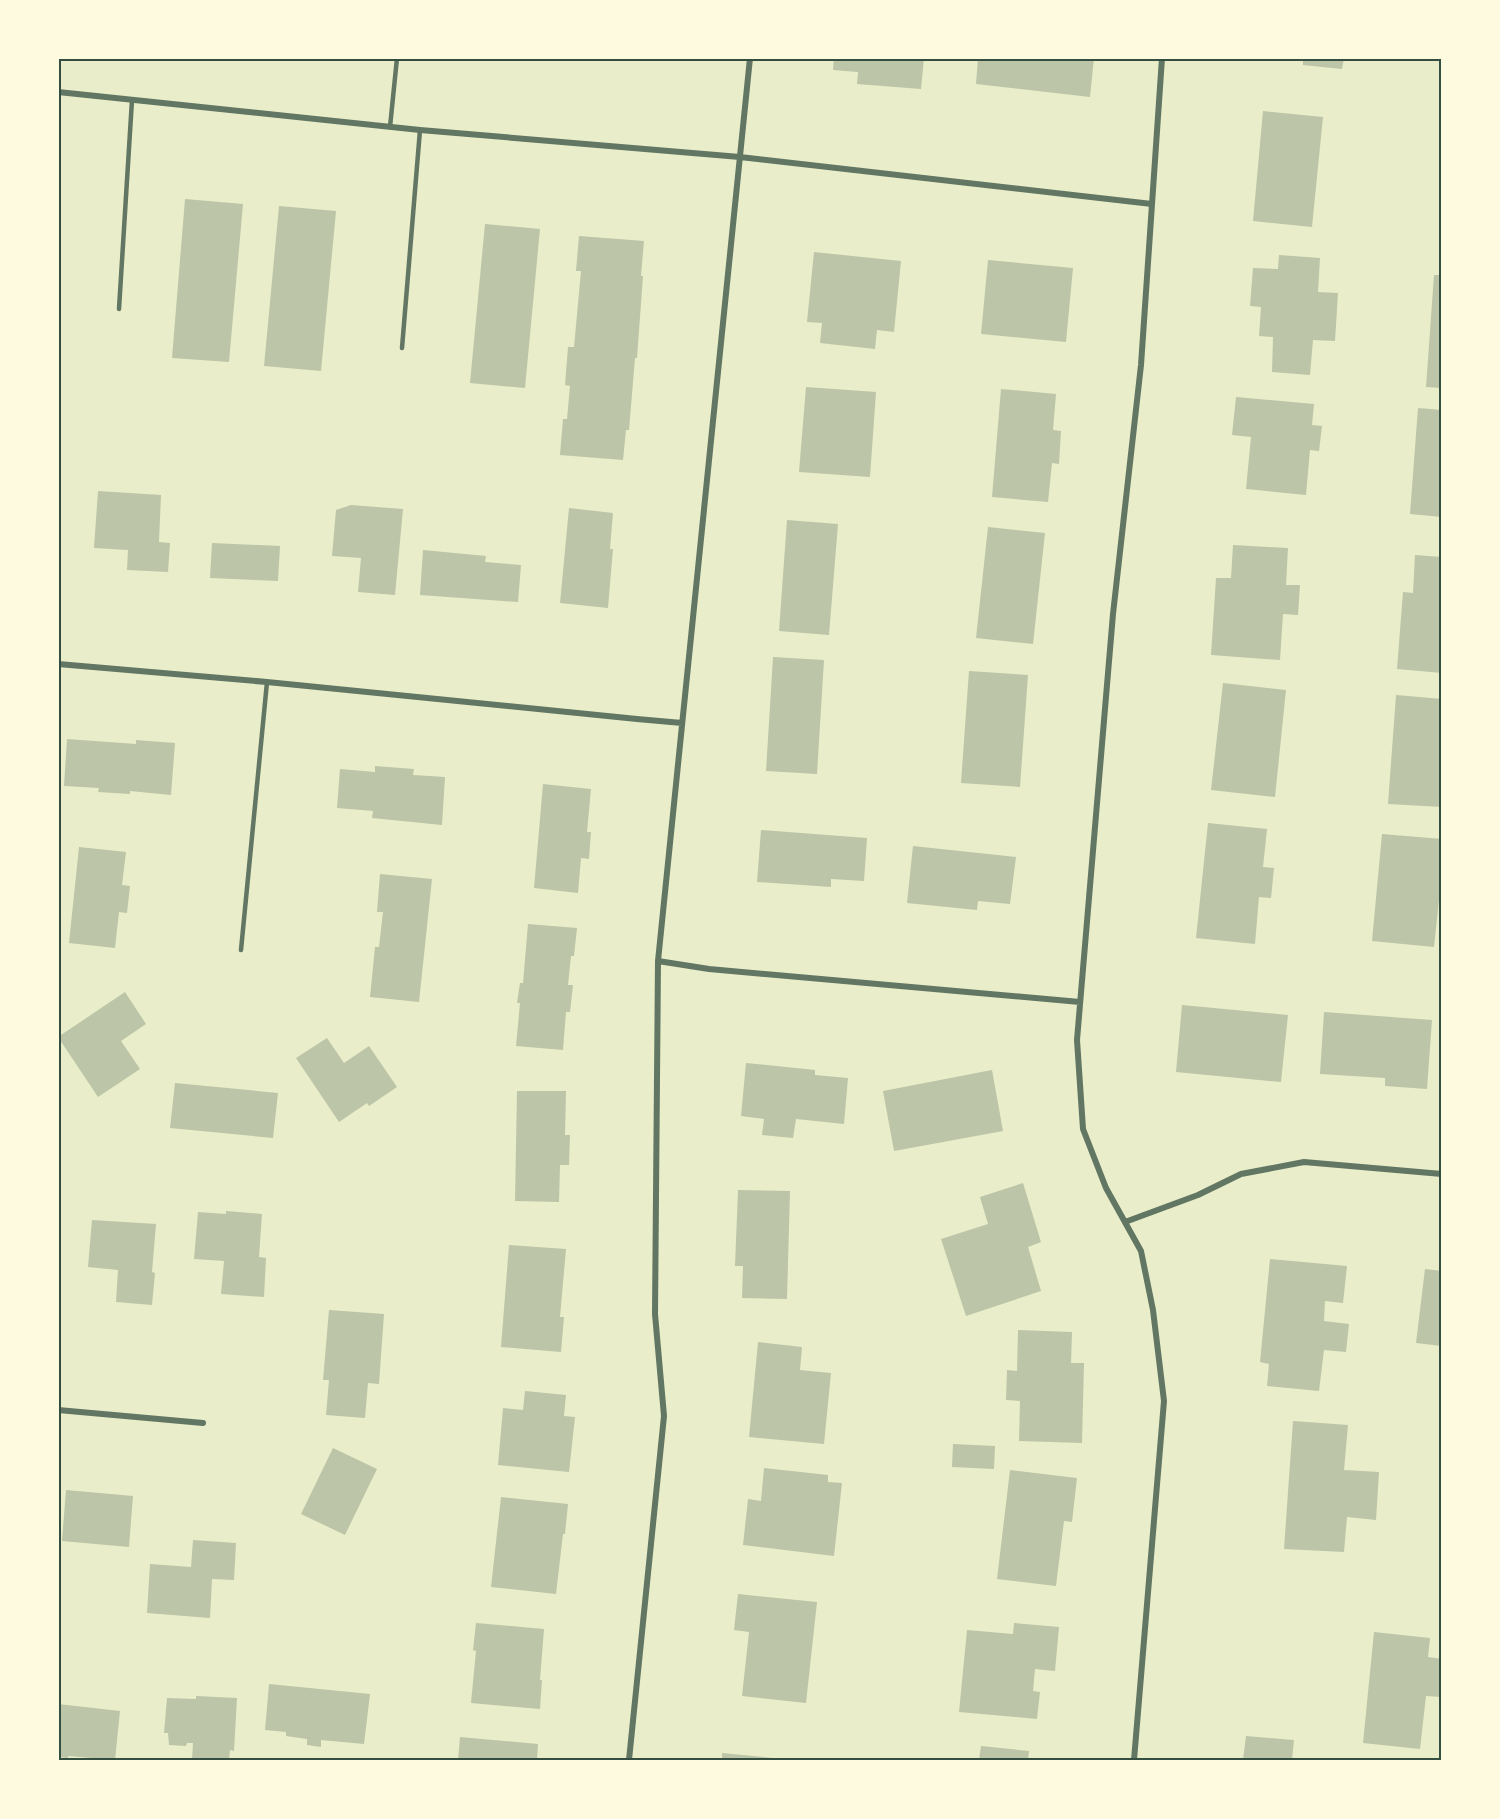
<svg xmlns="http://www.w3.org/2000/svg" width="1500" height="1819" viewBox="0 0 1500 1819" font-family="Poppins,sans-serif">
<rect width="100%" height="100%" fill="#e9edc9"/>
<path fill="#bcc5a7" d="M 834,58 L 924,58 L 921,89 L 857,84 L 858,72 L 833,70 Z
M 978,58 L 1094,58 L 1090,97 L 976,84 Z
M 1303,58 L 1344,58 L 1342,69 L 1303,65 Z
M 1263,111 L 1323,117 L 1312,227 L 1253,221 Z
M 185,199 L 243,204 L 229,362 L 172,358 Z
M 279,206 L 336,211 L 321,371 L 264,366 Z
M 485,224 L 540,229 L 525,388 L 470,383 Z
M 579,236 L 644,241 L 641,276 L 643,276 L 637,358 L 635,358 L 629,430 L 626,430 L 623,460 L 560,455 L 563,419 L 567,419 L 570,386 L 565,385 L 568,347 L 574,347 L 581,271 L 576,271 Z
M 814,252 L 901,261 L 894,332 L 877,330 L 875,349 L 820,343 L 822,323 L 807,322 Z
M 1279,255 L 1320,258 L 1318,292 L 1338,293 L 1335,341 L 1313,340 L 1310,375 L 1272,372 L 1273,337 L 1259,336 L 1261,307 L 1250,306 L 1253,268 L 1278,269 Z
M 988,260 L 1073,268 L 1066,342 L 981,334 Z
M 1434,275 L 1442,275 L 1442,388 L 1426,387 Z
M 806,387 L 876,392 L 870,477 L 799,472 Z
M 1001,389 L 1056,394 L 1053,430 L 1061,431 L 1059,464 L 1052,463 L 1048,502 L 992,497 Z
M 1236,397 L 1314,404 L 1312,425 L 1322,426 L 1319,451 L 1310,450 L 1306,495 L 1246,489 L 1251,437 L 1232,435 Z
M 1418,408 L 1442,410 L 1442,517 L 1410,514 Z
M 98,491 L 161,495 L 159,542 L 170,543 L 168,572 L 127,570 L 128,550 L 94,548 Z
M 351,505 L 403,509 L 395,595 L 358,592 L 361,558 L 332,556 L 336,510 Z
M 569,508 L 613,513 L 610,549 L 613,549 L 608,608 L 560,603 Z
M 787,520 L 838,524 L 829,635 L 779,631 Z
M 988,527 L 1045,533 L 1033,644 L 976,638 Z
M 212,543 L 280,546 L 278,581 L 210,578 Z
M 1233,545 L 1288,548 L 1286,585 L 1300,585 L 1298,615 L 1283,614 L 1280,660 L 1211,655 L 1216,578 L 1231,578 Z
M 423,550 L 486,556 L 485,562 L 521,565 L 518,602 L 420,595 Z
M 1415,555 L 1442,557 L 1442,673 L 1397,669 L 1403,592 L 1413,593 Z
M 773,657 L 824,660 L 817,774 L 766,771 Z
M 969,671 L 1028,675 L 1020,787 L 961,783 Z
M 1223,683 L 1286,690 L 1275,797 L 1211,790 Z
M 1396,695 L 1442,699 L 1442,807 L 1388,804 Z
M 67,739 L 136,744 L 136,740 L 175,743 L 171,795 L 130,791 L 130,794 L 98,792 L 99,788 L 64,786 Z
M 375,766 L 414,769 L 413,775 L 445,777 L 442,825 L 372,818 L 373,811 L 337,808 L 340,769 L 375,772 Z
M 543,784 L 591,789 L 587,832 L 591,832 L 589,859 L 581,858 L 578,893 L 534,888 Z
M 1208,823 L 1267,829 L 1263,867 L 1274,868 L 1271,898 L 1259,897 L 1255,944 L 1196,938 Z
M 761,830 L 867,838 L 864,881 L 831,879 L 831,887 L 757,882 Z
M 1382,834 L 1442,839 L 1442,871 L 1434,947 L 1372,941 Z
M 913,846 L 1016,857 L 1010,904 L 978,901 L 977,910 L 907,903 Z
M 79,847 L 126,852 L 122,885 L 130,886 L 127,913 L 119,912 L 115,948 L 69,943 Z
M 380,874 L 432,879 L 419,1002 L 370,997 L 375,947 L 379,947 L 383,912 L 377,912 Z
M 528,924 L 577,928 L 574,956 L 571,956 L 568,985 L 573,985 L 570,1012 L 566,1012 L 563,1050 L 516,1046 L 520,1003 L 517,1003 L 520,983 L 523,983 Z
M 125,992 L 146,1024 L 121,1041 L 140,1069 L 98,1097 L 58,1037 Z
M 1182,1005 L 1288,1015 L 1281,1082 L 1176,1072 Z
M 1324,1012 L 1432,1020 L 1427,1089 L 1385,1086 L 1385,1078 L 1320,1074 Z
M 327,1038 L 344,1063 L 369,1046 L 397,1087 L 369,1106 L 367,1103 L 339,1122 L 296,1058 Z
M 746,1063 L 815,1070 L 815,1075 L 848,1078 L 844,1124 L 796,1119 L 793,1138 L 762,1135 L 764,1119 L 741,1116 Z
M 992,1070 L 1003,1131 L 894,1151 L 883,1091 Z
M 175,1083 L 278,1093 L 273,1138 L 170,1128 Z
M 517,1091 L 566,1091 L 565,1135 L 570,1135 L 569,1165 L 560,1165 L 559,1202 L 515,1201 Z
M 1023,1183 L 1041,1242 L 1028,1247 L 1041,1291 L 966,1316 L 941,1239 L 988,1224 L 980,1197 Z
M 738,1190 L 790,1191 L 787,1299 L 742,1298 L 743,1266 L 735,1266 Z
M 226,1211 L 262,1214 L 259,1257 L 266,1258 L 264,1297 L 221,1294 L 224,1261 L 194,1259 L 198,1212 L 226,1214 Z
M 92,1220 L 156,1224 L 152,1272 L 155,1273 L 152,1305 L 116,1302 L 118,1270 L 88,1267 Z
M 509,1245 L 566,1249 L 560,1317 L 564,1317 L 561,1352 L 501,1347 Z
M 1270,1259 L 1347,1266 L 1343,1303 L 1325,1301 L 1324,1321 L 1349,1324 L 1346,1352 L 1324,1350 L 1319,1391 L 1267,1386 L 1269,1364 L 1260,1362 Z
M 1425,1269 L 1442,1271 L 1442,1346 L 1416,1343 Z
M 329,1310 L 384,1314 L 379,1384 L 368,1383 L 365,1418 L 326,1415 L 329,1380 L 323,1380 Z
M 1018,1330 L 1072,1332 L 1071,1363 L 1084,1363 L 1082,1443 L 1019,1441 L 1020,1401 L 1006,1400 L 1007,1370 L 1017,1371 Z
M 758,1342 L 802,1347 L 800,1370 L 831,1373 L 824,1444 L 749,1437 Z
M 525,1391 L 566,1395 L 564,1416 L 575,1417 L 569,1472 L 498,1465 L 503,1408 L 523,1410 Z
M 1293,1421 L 1348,1425 L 1344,1470 L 1379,1472 L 1376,1520 L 1347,1517 L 1344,1552 L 1284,1549 Z
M 953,1444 L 995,1446 L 994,1469 L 952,1467 Z
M 333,1448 L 377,1469 L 345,1535 L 301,1514 Z
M 764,1468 L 828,1475 L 828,1482 L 842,1483 L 834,1556 L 743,1545 L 748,1499 L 761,1501 Z
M 1010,1470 L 1077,1478 L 1072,1522 L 1064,1521 L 1056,1586 L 997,1579 Z
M 66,1490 L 133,1496 L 129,1547 L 62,1541 Z
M 501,1497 L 568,1504 L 565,1534 L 563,1534 L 556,1594 L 491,1587 Z
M 193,1540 L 236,1543 L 234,1580 L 212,1579 L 210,1618 L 147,1613 L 150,1564 L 191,1567 Z
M 738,1594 L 817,1602 L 806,1703 L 742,1696 L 749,1632 L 734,1630 Z
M 476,1623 L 544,1629 L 540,1680 L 542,1680 L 540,1709 L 471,1703 L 476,1651 L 473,1650 Z
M 1014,1623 L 1059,1627 L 1055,1671 L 1035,1669 L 1033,1691 L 1040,1692 L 1037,1719 L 959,1712 L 967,1630 L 1013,1634 Z
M 1374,1632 L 1430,1638 L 1428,1657 L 1442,1659 L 1442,1697 L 1426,1696 L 1420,1749 L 1363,1743 Z
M 269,1684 L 370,1694 L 364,1744 L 321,1740 L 321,1747 L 307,1745 L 307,1739 L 286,1736 L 286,1732 L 265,1730 Z
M 196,1696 L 237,1698 L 234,1751 L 230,1750 L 229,1760 L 192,1760 L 193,1743 L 187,1743 L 186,1746 L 169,1745 L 168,1733 L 164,1733 L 167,1698 L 196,1699 Z
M 58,1704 L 120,1711 L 115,1760 L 68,1756 L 68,1758 L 58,1757 Z
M 1246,1736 L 1294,1740 L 1292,1760 L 1243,1760 Z
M 460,1737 L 538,1744 L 537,1760 L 458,1760 Z
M 981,1746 L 1029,1751 L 1028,1760 L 979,1760 Z
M 722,1753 L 773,1758 L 773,1760 L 722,1760 Z"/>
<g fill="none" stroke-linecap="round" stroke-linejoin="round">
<path stroke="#617663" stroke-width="4.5" d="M 390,127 L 397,58
M 119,309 L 132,100
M 402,348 L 420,130
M 241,950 L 267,682"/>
<path stroke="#617663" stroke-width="6" d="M 58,92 L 420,130 L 740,157 L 1152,204
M 58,664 L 267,682 L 637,719 L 682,723
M 658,961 L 709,969 L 1080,1002
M 1125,1222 L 1198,1195 L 1241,1174 L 1304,1162 L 1442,1174
M 58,1410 L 203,1423
M 629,1760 L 664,1416 L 655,1314 L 658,961 L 750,58
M 1134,1760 L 1164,1401 L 1153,1310 L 1141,1251 L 1106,1188 L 1083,1129 L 1077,1040 L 1113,614 L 1141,365 L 1162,58"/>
</g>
<rect width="1500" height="1819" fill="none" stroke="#fefae0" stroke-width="120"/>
<rect x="60" y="60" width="1380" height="1699" fill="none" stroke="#344e41" stroke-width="2"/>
</svg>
